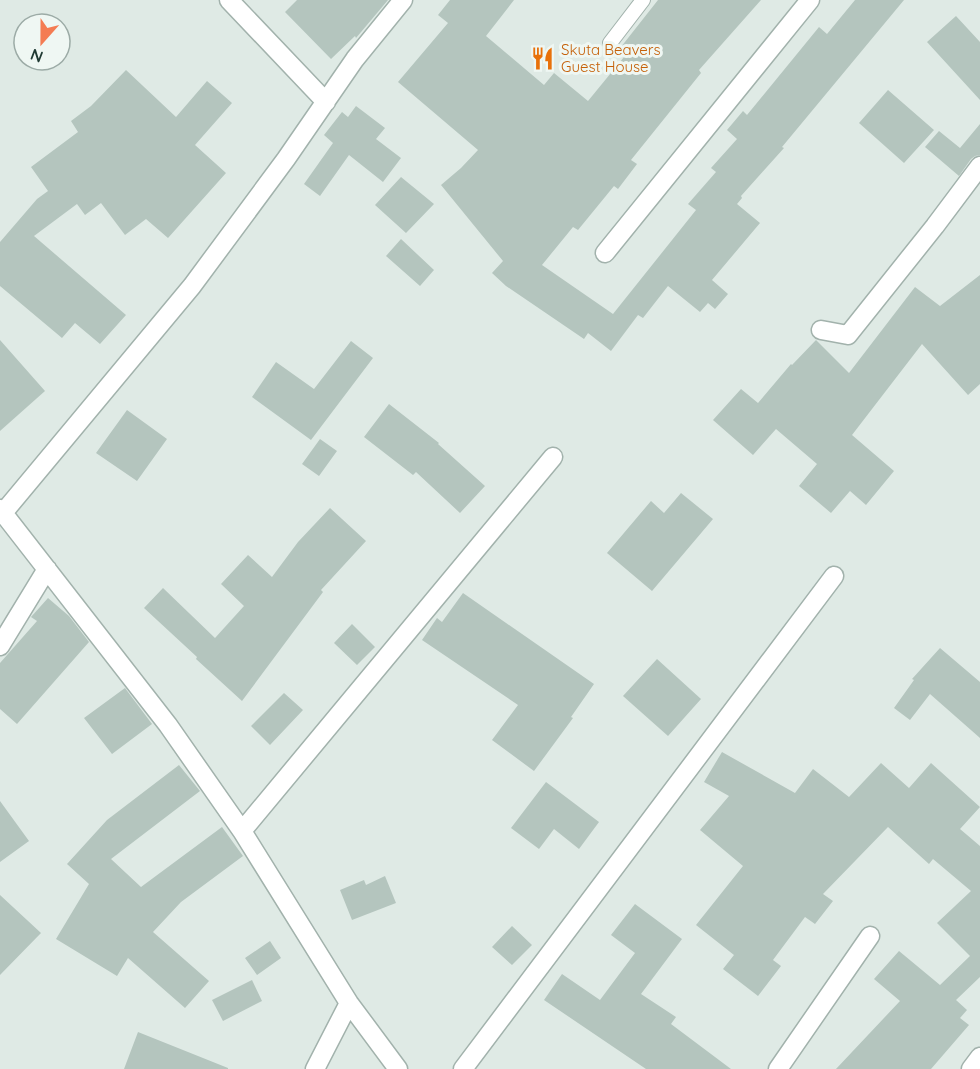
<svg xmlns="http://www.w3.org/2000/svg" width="980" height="1069" viewBox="0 0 980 1069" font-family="Quicksand,sans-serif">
<rect width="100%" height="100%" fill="#dfeae5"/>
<path fill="#b4c5be" d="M 297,0 L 388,0 L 356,38 L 355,36 L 331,59 L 285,12 Z
M 450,0 L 514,0 L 486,36 L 544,85 L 554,73 L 588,101 L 624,57 L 617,52 L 658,0 L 761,0 L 699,70 L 701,73 L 631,160 L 637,164 L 618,189 L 614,186 L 578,230 L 573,227 L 542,265 L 613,314 L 696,210 L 688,204 L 716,172 L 711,168 L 737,139 L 727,130 L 743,111 L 747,115 L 819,27 L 827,34 L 855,0 L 904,0 L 782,147 L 784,148 L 741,196 L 742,198 L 737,204 L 760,223 L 712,280 L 728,294 L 715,309 L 708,303 L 700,312 L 668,286 L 643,318 L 638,315 L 611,351 L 588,333 L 584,339 L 506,286 L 492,273 L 503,261 L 441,185 L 461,168 L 478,150 L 398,82 L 448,23 L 438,15 Z
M 956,16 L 980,42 L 980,100 L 927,42 Z
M 126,70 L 176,117 L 207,81 L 232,103 L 195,145 L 226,173 L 168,238 L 146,219 L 125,235 L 101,203 L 85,215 L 77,204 L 34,236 L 126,315 L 100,344 L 75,323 L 62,338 L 0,286 L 0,242 L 37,199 L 48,191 L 31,167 L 78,132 L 71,121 L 91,106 Z
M 888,90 L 934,130 L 904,163 L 859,123 Z
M 356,106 L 385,128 L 376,139 L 401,158 L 383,182 L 349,155 L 320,196 L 304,184 L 333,143 L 324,135 L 342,112 L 348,117 Z
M 980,124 L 980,155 L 975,156 L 971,159 L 959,176 L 925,147 L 939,131 L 960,148 Z
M 401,177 L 434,204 L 406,233 L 375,205 Z
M 401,239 L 434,270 L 420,286 L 386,256 Z
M 980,275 L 980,384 L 968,395 L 922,344 L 852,435 L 894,471 L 866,505 L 850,491 L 831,513 L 799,486 L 817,464 L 776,429 L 753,455 L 713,420 L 741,389 L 758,403 L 791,364 L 792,365 L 816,340 L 849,373 L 915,287 L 940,306 Z
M 0,340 L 45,391 L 0,431 Z
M 351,341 L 373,358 L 311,440 L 252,397 L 276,362 L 314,389 Z
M 389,404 L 439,443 L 438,444 L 485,486 L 460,513 L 416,472 L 413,475 L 364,437 Z
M 127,410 L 167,439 L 137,481 L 96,453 Z
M 320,439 L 337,451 L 319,476 L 302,464 Z
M 681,493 L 713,519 L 652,591 L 607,553 L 651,501 L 664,513 Z
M 330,508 L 366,541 L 321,590 L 323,592 L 242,701 L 196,659 L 197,657 L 144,608 L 163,588 L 215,638 L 244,606 L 221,584 L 248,555 L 272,577 L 298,542 Z
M 463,593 L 594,684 L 571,717 L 573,718 L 534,771 L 492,740 L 518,705 L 422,640 L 437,618 L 442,622 Z
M 48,598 L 69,616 L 89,642 L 17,724 L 0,709 L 0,663 L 37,621 L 31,617 Z
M 352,624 L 375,647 L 357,665 L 334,643 Z
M 940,648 L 980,682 L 980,738 L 930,694 L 910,720 L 894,708 L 914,680 L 912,679 Z
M 657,659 L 701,699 L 668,736 L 623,696 Z
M 125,688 L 152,724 L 112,754 L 84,718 Z
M 284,693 L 303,710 L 270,745 L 251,726 Z
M 722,752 L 795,793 L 813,769 L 849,797 L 881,763 L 909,788 L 931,763 L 980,807 L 960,829 L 980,846 L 980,977 L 956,1000 L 967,1010 L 960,1018 L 969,1025 L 931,1069 L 836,1069 L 900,1001 L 874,979 L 899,951 L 940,985 L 970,956 L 937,923 L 971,891 L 933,859 L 929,864 L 888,827 L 823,894 L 833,901 L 815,924 L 805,917 L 773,960 L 781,966 L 758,996 L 723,969 L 734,955 L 696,925 L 743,866 L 700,830 L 729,796 L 704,782 Z
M 179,765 L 200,791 L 111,859 L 141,887 L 222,827 L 243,856 L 181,902 L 153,932 L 209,981 L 185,1008 L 128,958 L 117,976 L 56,939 L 89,884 L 67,864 L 107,820 Z
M 546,782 L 599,822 L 579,849 L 554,829 L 539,849 L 511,828 Z
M 0,801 L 29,841 L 0,862 Z
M 385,876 L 396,903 L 352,920 L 340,890 L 364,880 L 366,885 Z
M 0,895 L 41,933 L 0,975 Z
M 635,904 L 682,939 L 641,994 L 676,1017 L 671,1024 L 731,1069 L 646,1069 L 544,1000 L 562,974 L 600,1000 L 635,953 L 611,935 Z
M 512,926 L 532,945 L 512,965 L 492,947 Z
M 270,941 L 281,958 L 257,975 L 245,958 Z
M 252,980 L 262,1001 L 223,1021 L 212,1000 Z
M 138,1032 L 228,1068 L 228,1069 L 124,1069 Z"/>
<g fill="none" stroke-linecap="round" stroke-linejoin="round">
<defs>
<path id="service" d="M 610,43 L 643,0"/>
<path id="minor" d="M 229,0 L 326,102
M 605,253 L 810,0
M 821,330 L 848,335 L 935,226 L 980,166
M 0,509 L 168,725 L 242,831 L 349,1003 L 398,1069
M 3,513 L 192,286 L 286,159 L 355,59 L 403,0
M 0,646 L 47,569
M 242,831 L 553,457
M 315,1069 L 349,1003"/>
<path id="tertiary" d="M 463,1069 L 834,576
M 778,1069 L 870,936
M 971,1069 L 980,1057"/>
</defs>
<use href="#service" stroke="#a2b2ac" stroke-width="16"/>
<use href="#minor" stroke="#a2b2ac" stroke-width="21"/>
<use href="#tertiary" stroke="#a2b2ac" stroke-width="21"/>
<use href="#service" stroke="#fff" stroke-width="14"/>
<use href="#minor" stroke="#fff" stroke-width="18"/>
<use href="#tertiary" stroke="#fff" stroke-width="18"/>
</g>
<defs>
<symbol id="restaurant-bare" viewBox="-9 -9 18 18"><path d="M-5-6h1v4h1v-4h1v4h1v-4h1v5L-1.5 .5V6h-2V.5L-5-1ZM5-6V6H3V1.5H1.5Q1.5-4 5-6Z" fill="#e8710a" stroke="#eff7f3" stroke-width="2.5" paint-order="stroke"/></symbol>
</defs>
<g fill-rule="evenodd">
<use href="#restaurant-bare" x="526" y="42" width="33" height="33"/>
</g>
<g text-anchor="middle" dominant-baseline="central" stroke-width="6" stroke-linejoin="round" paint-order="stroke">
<g font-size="15" fill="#c56008" stroke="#eff7f3" text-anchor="start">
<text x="561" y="49">Skuta Beavers<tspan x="561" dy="17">Guest House</tspan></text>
</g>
</g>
<g transform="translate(42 42) rotate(201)"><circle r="28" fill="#eff7f3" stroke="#9caba6" stroke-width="1.5"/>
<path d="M0-4.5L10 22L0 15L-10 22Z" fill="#f47c53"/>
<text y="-9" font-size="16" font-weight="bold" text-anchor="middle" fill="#203a33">N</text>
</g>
</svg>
